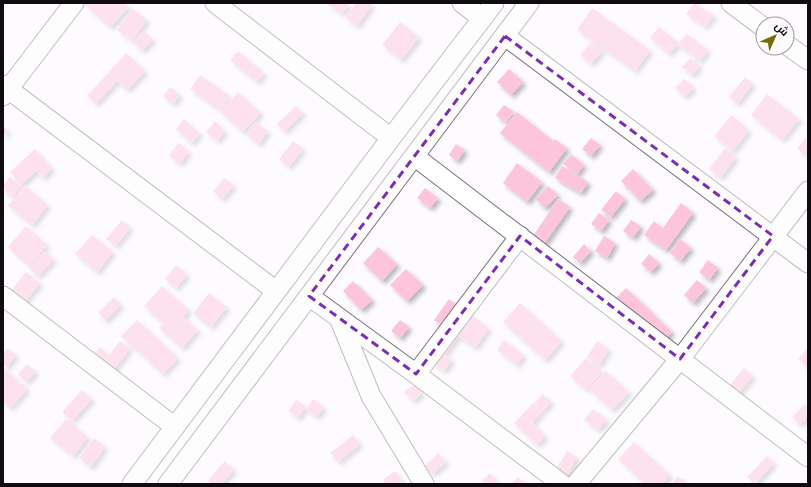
<svg xmlns="http://www.w3.org/2000/svg" width="811" height="487" viewBox="0 0 811 487" font-family="Poppins,Cairo,sans-serif">
<defs>
<filter id="shadow"><feDropShadow dx="3.5" dy="3.5" stdDeviation="2" flood-color="#0004"/></filter>
</defs>
<rect width="100%" height="100%" fill="#fdfbfe"/>
<path fill="#fdc4db" filter="url(#shadow)" d="M 86,3 L 124,3 L 129,7 L 110,27 L 85,5 Z
M 326,3 L 350,3 L 342,14 Z
M 356,3 L 373,3 L 357,26 L 345,17 Z
M 694,3 L 714,15 L 705,27 L 686,14 Z
M 592,8 L 650,50 L 635,71 L 577,30 Z
M 133,9 L 147,20 L 132,41 L 117,30 Z
M 400,22 L 419,37 L 401,60 L 382,45 Z
M 659,27 L 679,43 L 669,54 L 650,38 Z
M 143,31 L 153,39 L 142,51 L 133,43 Z
M 687,34 L 708,50 L 700,61 L 678,44 Z
M 591,42 L 602,51 L 591,64 L 580,55 Z
M 238,51 L 264,73 L 257,82 L 230,60 Z
M 126,53 L 145,71 L 127,90 L 117,81 L 96,104 L 87,96 Z
M 690,58 L 700,66 L 692,75 L 682,67 Z
M 509,69 L 523,82 L 511,95 L 497,82 Z
M 200,75 L 230,96 L 220,110 L 190,89 Z
M 745,77 L 753,84 L 737,104 L 729,97 Z
M 684,79 L 694,87 L 685,97 L 675,88 Z
M 170,87 L 180,95 L 173,104 L 163,96 Z
M 238,92 L 261,113 L 243,132 L 220,111 Z
M 767,94 L 799,119 L 782,140 L 751,115 Z
M 504,105 L 514,112 L 506,123 L 496,115 Z
M 296,106 L 303,113 L 284,132 L 277,124 Z
M 517,112 L 553,141 L 555,139 L 567,148 L 549,172 L 500,133 Z
M 731,115 L 749,130 L 733,151 L 714,136 Z
M 184,119 L 200,134 L 191,143 L 176,129 Z
M 215,121 L 225,131 L 217,141 L 206,132 Z
M 255,122 L 268,131 L 259,144 L 246,135 Z
M 3,126 L 8,130 L 3,137 Z
M 806,137 L 808,153 L 806,156 L 797,149 Z
M 591,138 L 600,145 L 591,156 L 582,149 Z
M 293,141 L 303,149 L 289,167 L 279,159 Z
M 179,143 L 189,152 L 179,164 L 169,155 Z
M 456,144 L 465,150 L 457,161 L 449,155 Z
M 725,148 L 736,157 L 720,178 L 709,169 Z
M 35,149 L 52,168 L 43,178 L 36,171 L 21,185 L 10,172 Z
M 571,154 L 584,165 L 577,174 L 563,164 Z
M 517,163 L 542,182 L 527,202 L 503,183 Z
M 562,166 L 588,182 L 581,193 L 555,178 Z
M 633,169 L 653,190 L 640,201 L 621,181 Z
M 10,177 L 21,186 L 12,197 L 3,189 L 3,185 Z
M 224,178 L 234,185 L 222,199 L 213,191 Z
M 24,185 L 48,205 L 32,225 L 8,206 Z
M 548,186 L 558,195 L 545,208 L 535,199 Z
M 425,188 L 438,198 L 430,208 L 417,198 Z
M 616,191 L 625,199 L 611,217 L 601,210 Z
M 558,199 L 570,207 L 544,244 L 533,236 Z
M 681,203 L 693,213 L 666,250 L 644,235 L 654,221 L 663,228 Z
M 599,213 L 609,220 L 601,231 L 591,224 Z
M 122,220 L 130,228 L 116,246 L 106,239 Z
M 631,220 L 641,226 L 633,238 L 623,231 Z
M 26,226 L 47,245 L 29,266 L 8,247 Z
M 92,235 L 113,252 L 97,272 L 75,254 Z
M 604,236 L 615,243 L 607,258 L 595,251 Z
M 680,239 L 691,248 L 680,261 L 670,253 Z
M 584,244 L 591,251 L 580,263 L 573,257 Z
M 378,247 L 397,264 L 382,281 L 363,263 Z
M 45,251 L 54,259 L 38,276 L 29,268 Z
M 649,254 L 659,263 L 651,272 L 641,264 Z
M 708,260 L 718,268 L 709,280 L 699,272 Z
M 176,265 L 187,275 L 176,288 L 165,279 Z
M 406,269 L 423,285 L 407,301 L 390,285 Z
M 26,272 L 40,283 L 23,304 L 9,293 Z
M 697,280 L 706,288 L 693,303 L 684,295 Z
M 353,281 L 372,300 L 361,310 L 343,291 Z
M 162,286 L 189,310 L 183,317 L 198,330 L 182,348 L 159,328 L 163,323 L 144,306 Z
M 626,288 L 672,332 L 662,342 L 616,298 Z
M 209,293 L 227,307 L 211,327 L 193,313 Z
M 114,297 L 121,305 L 105,321 L 98,313 Z
M 449,299 L 489,328 L 475,348 L 458,336 L 445,354 L 452,360 L 444,371 L 425,357 L 445,328 L 434,320 Z
M 520,303 L 562,341 L 545,360 L 503,322 Z
M 137,320 L 178,358 L 163,374 L 121,336 Z
M 400,320 L 409,327 L 400,338 L 391,331 Z
M 504,340 L 524,355 L 517,365 L 497,350 Z
M 120,341 L 130,348 L 113,371 L 93,356 L 100,347 L 109,355 Z
M 597,341 L 609,349 L 599,365 L 587,357 Z
M 808,347 L 808,368 L 798,359 Z
M 7,348 L 16,355 L 7,367 L 3,364 L 3,353 Z
M 586,358 L 602,372 L 586,390 L 570,376 Z
M 27,364 L 36,372 L 26,382 L 18,374 Z
M 3,367 L 27,389 L 10,408 L 3,402 Z
M 744,368 L 753,376 L 736,396 L 727,388 Z
M 606,371 L 629,392 L 612,410 L 589,389 Z
M 414,384 L 422,393 L 413,401 L 404,392 Z
M 82,390 L 92,399 L 72,421 L 62,412 Z
M 543,394 L 551,402 L 543,411 L 534,403 Z
M 313,399 L 324,407 L 317,417 L 306,410 Z
M 296,400 L 306,406 L 298,418 L 288,411 Z
M 533,403 L 542,412 L 532,423 L 546,436 L 537,445 L 514,423 Z
M 806,403 L 808,417 L 799,425 L 792,417 Z
M 593,409 L 607,419 L 598,430 L 584,420 Z
M 66,419 L 88,437 L 73,456 L 50,438 Z
M 353,435 L 360,444 L 338,462 L 330,453 Z
M 94,438 L 105,447 L 91,467 L 79,458 Z
M 634,442 L 670,475 L 662,484 L 645,484 L 618,459 Z
M 567,451 L 577,457 L 566,477 L 555,471 Z
M 438,453 L 446,462 L 432,474 L 425,466 Z
M 767,456 L 774,463 L 755,484 L 747,477 Z
M 225,461 L 234,470 L 221,484 L 212,484 L 208,480 Z
M 395,471 L 403,481 L 399,484 L 386,484 L 383,480 Z
M 490,473 L 499,483 L 497,484 L 485,484 L 482,480 Z
M 678,476 L 688,484 L 672,484 Z
M 518,477 L 525,484 L 511,484 Z"/>
<g fill="none" stroke-linecap="round" stroke-linejoin="round">
<defs>
<path id="street" d="M 215,3 L 391,138
M 462,3 L 482,18
M 731,3 L 763,27
M 505,36 L 808,263
M 787,45 L 808,60
M 3,85 L 276,291
M 3,96 L 74,3
M 414,156 L 808,457
M 3,296 L 175,427
M 309,296 L 416,374 L 562,484
M 339,318 L 371,396 L 424,484
M 416,374 L 520,236
M 132,484 L 391,138 L 494,3
M 168,484 L 529,3
M 576,484 L 680,359 L 808,191"/>
</defs>
<use href="#street" stroke="#796e7c" stroke-width="21"/>
<use href="#street" stroke="#fff" stroke-width="19"/>
</g>
<path d="M0 0H811V487H0ZM 505,36 L 773,236 L 680,359 L 520,236 L 416,374 L 309,296 Z" fill="#fdfbfe" fill-opacity=".55" fill-rule="evenodd"/>
<path fill="none" stroke="#7b2cbf" stroke-width="3" stroke-dasharray="8 5" stroke-linejoin="round" d="M 505,36 L 773,236 L 680,359 L 520,236 L 416,374 L 309,296 Z"/>
<rect width="811" height="487" fill="none" stroke="#0f0b11" stroke-width="8"/>
<g transform="translate(775 36) rotate(45)"><circle r="19" fill="#fdfbfe" stroke="#9e9b9f"/>
<path d="M0-3L7 15L0 10L-7 15Z" fill="#756c06"/>
<text y="-6" font-size="11" font-weight="bold" text-anchor="middle" fill="#0f0b11">ش</text>
</g>
</svg>
